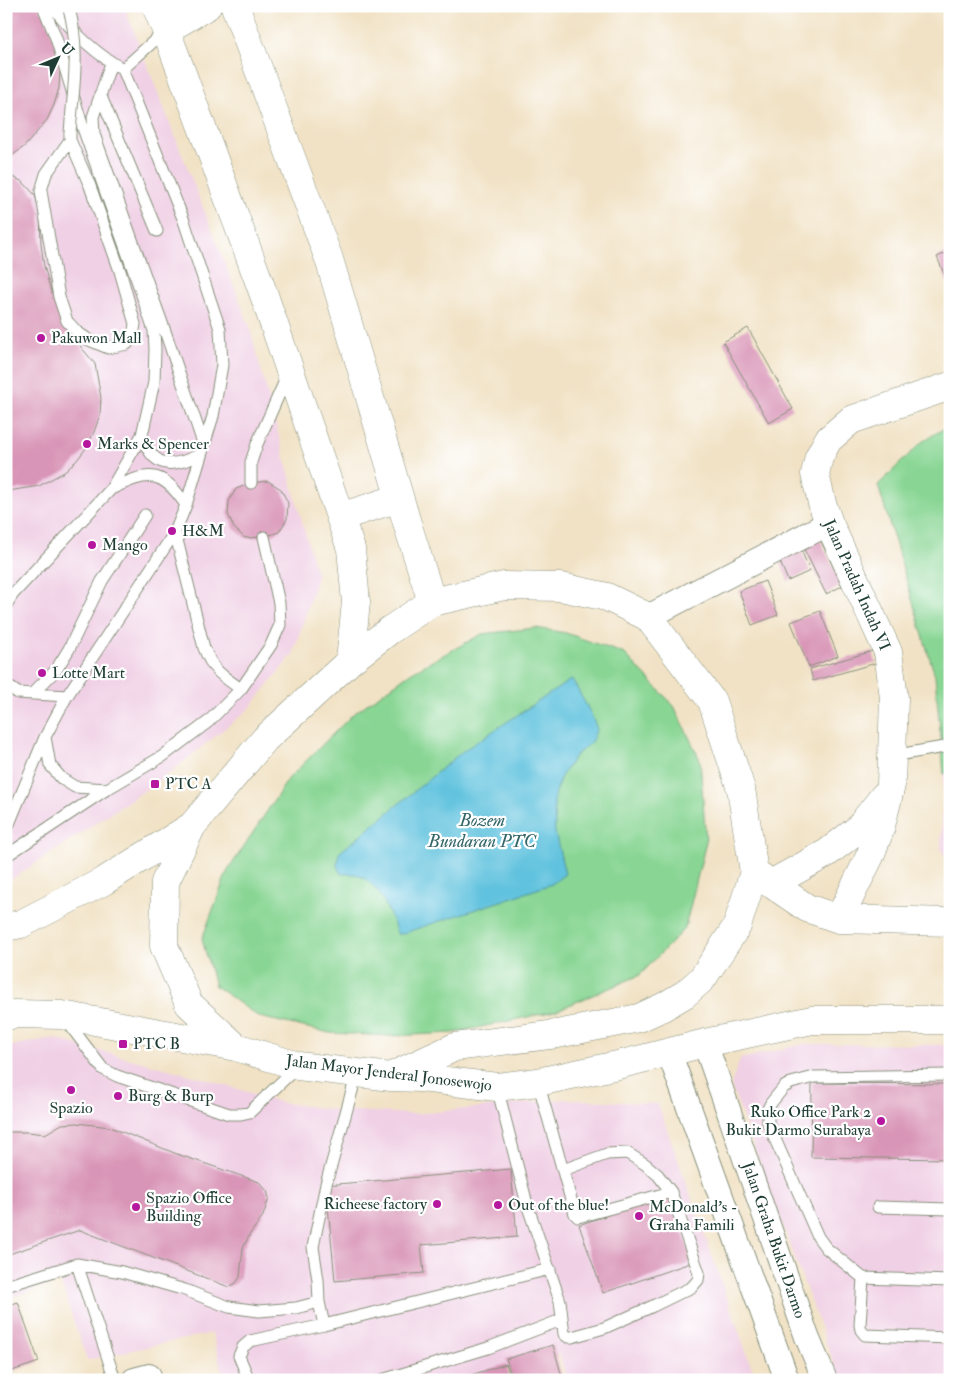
<svg xmlns="http://www.w3.org/2000/svg" width="956" height="1386" viewBox="0 0 956 1386" font-family="'IM FELL Double Pica',serif">
<rect width="100%" height="100%" fill="#fff"/>
<filter id="ink" filterUnits="userSpaceOnUse"><feTurbulence type="fractalNoise" baseFrequency=".02" numOctaves="2"/><feDisplacementMap in="SourceGraphic" scale="10" xChannelSelector="R" yChannelSelector="G"/><feConvolveMatrix kernelMatrix="1 2 1 2 8 2 1 2 1" color-interpolation-filters="sRGB"/></filter>
<filter id="wash" filterUnits="userSpaceOnUse"><feTurbulence type="fractalNoise" baseFrequency=".0096" numOctaves="4" result="noise"/><feDisplacementMap in="SourceGraphic" scale="20" xChannelSelector="R" yChannelSelector="G"/><feGaussianBlur stdDeviation="1.12" result="paint"/><feColorMatrix in="noise" values="0 0 0 0 0 0 0 0 0 0 0 0 0 0 0 0 0 1.4 0 .05"/><feComposite in="paint" operator="in"/></filter>
<g filter="url(#wash)">
<rect width="100%" height="100%" fill="#f1e2c5"/>
<path fill="#f0d0e5" d="M 6,6 L 124,6 L 249,325 L 317,577 L 293,654 L 249,709 L 163,778 L 6,883 Z
M 950,772 L 950,864 L 941,849 L 944,774 Z
M 52,1038 L 209,1080 L 283,1103 L 336,1110 L 415,1114 L 567,1099 L 658,1104 L 756,1380 L 567,1380 L 559,1354 L 477,1380 L 224,1380 L 212,1333 L 87,1360 L 60,1281 L 6,1299 L 6,1047 Z
M 804,1044 L 950,1045 L 950,1380 L 840,1380 L 731,1085 L 740,1059 Z"/>
<path fill="#89d694" stroke="#548a64" d="M 950,425 L 950,772 L 944,774 L 935,676 L 878,485 L 923,441 Z
M 536,628 L 566,633 L 625,654 L 674,706 L 700,760 L 706,842 L 685,928 L 640,975 L 555,1011 L 453,1033 L 391,1036 L 330,1033 L 259,1017 L 215,986 L 202,939 L 227,872 L 289,778 L 353,714 L 412,672 L 482,634 Z"/>
<path fill="#60c2de" stroke="#408089" d="M 572,679 L 591,714 L 597,729 L 591,742 L 575,756 L 560,778 L 554,799 L 555,832 L 565,874 L 552,884 L 398,935 C 390,915 381,886 360,876 C 355,873 347,874 341,874 L 337,866 L 339,853 L 463,751 Z"/>
<g id="blocks">
<path fill="#d995b7" d="M 6,6 L 37,6 L 44,14 L 58,51 L 60,71 L 59,88 L 54,105 L 47,120 L 25,146 L 8,159 L 6,162 Z
M 6,171 L 11,176 L 23,182 L 35,195 L 40,212 L 41,244 L 44,266 L 50,288 L 58,309 L 69,328 L 81,347 L 95,364 L 101,398 L 100,415 L 94,432 L 87,447 L 77,460 L 66,471 L 39,486 L 8,491 L 7,517 Z
M 950,251 L 950,288 L 937,257 Z
M 748,328 L 793,409 L 769,423 L 723,342 Z
M 268,481 L 281,489 L 288,503 L 287,519 L 279,532 L 264,537 L 245,538 L 234,528 L 228,514 L 229,501 L 236,489 L 251,483 Z
M 818,535 L 842,586 L 826,594 L 801,543 Z
M 798,543 L 810,571 L 788,581 L 776,552 Z
M 765,581 L 778,615 L 752,625 L 739,591 Z
M 820,611 L 838,656 L 809,667 L 791,622 Z
M 873,651 L 876,663 L 813,681 L 810,669 Z
M 812,1083 L 950,1084 L 950,1159 L 811,1157 Z
M 77,1123 L 110,1127 L 177,1154 L 259,1182 L 267,1191 L 269,1198 L 263,1216 L 250,1234 L 243,1248 L 240,1277 L 236,1283 L 229,1287 L 80,1230 L 6,1255 L 6,1132 L 28,1132 L 45,1134 L 62,1124 Z
M 511,1169 L 517,1237 L 421,1245 L 424,1273 L 335,1281 L 326,1185 Z
M 669,1194 L 693,1262 L 603,1293 L 579,1225 Z
M 18,1302 L 39,1362 L 6,1373 L 6,1306 Z
M 553,1345 L 563,1380 L 513,1380 L 506,1359 Z
M 506,1364 L 511,1380 L 458,1380 L 458,1379 Z"/>
</g>
</g>
<g filter="url(#ink)">
<use href="#blocks" fill-opacity="0" stroke="#88907c" stroke-width="1"/>
<g fill="none" stroke-linecap="round" stroke-linejoin="round">
<defs>
<path id="lane" d="M 111,63 L 93,117 L 94,134 L 166,334 L 204,446
M 123,69 L 166,30
M 100,94 L 157,231
M 70,140 L 46,174 L 41,191 L 59,297 L 67,321 L 77,332 L 89,340 L 108,348 L 127,344 L 133,336 L 135,324 L 120,271 L 90,186 L 70,140 L 70,133
M 142,435 C 153,470 173,468 201,454
M 251,483 L 251,462 L 257,444 L 288,374
M 111,489 C 148,472 161,468 186,505
M 175,532 L 204,648 C 213,671 221,675 241,689
M 6,605 L 13,594 L 111,489 L 142,435 L 154,382 L 155,349 L 154,331 L 137,280 L 84,131 L 56,38 L 43,6
M 6,685 L 18,693 L 67,696
M 32,694 L 56,670 L 69,649 L 102,581 L 145,515
M 45,737 L 50,765 L 62,779 L 75,787 L 107,789
M 892,756 L 950,746
M 6,831 L 45,737 L 67,696 L 175,532 L 186,505 L 213,416 L 222,365 L 220,329 L 184,221 L 123,69 C 95,54 72,31 52,6
M 6,856 L 107,789 L 163,756 L 208,722 L 241,689 L 271,645 L 280,625 L 279,603 L 264,537
M 66,1020 L 103,1069 L 117,1076 L 229,1114 L 241,1114 L 250,1112 L 297,1067
M 950,1075 L 814,1077 L 791,1083 L 784,1087 L 771,1103 L 768,1109 L 768,1123 L 818,1237 L 826,1248 L 863,1278 L 950,1281
M 538,1082 L 575,1214 L 578,1217 L 671,1192
M 497,1087 L 527,1204 L 560,1301 L 564,1334 L 568,1337 L 572,1337 L 604,1328 L 653,1306 L 692,1287 L 698,1280 L 699,1273 L 671,1192 L 658,1175 L 645,1164 L 627,1153 L 607,1154 L 563,1170
M 878,1207 L 950,1209
M 77,1264 L 115,1380
M 863,1278 L 860,1325 L 861,1330 L 865,1335 L 950,1338
M 6,1286 L 77,1264 L 122,1272 L 185,1290 L 229,1307 L 259,1311 L 296,1308 L 319,1302
M 324,1325 L 319,1302 L 318,1280 L 313,1247 L 326,1184 L 357,1073
M 249,1380 L 239,1356 L 243,1347 L 250,1341 L 324,1325 L 550,1269
M 382,1380 L 488,1348 L 561,1320"/>
<path id="street" d="M 648,617 L 829,523
M 705,1043 L 807,1337 L 825,1380
M 669,1052 L 787,1380
M 134,1380 L 149,1376"/>
<path id="secondary" d="M 156,6 L 166,30 L 264,295 L 351,549 L 356,602 L 350,661
M 235,6 L 329,259 L 407,523 L 432,602
M 166,30 L 207,6
M 340,517 L 399,498
M 192,826 L 165,882 L 164,946 L 189,1004 L 236,1047
M 771,884 L 827,853 L 858,829 L 884,796
M 839,919 L 870,856 L 880,830 L 891,785 L 894,698 L 888,652 L 829,523 L 822,503 L 815,474 L 819,457 L 828,440 L 851,420 L 950,386
M 6,927 L 21,924 L 104,881 L 192,826 L 265,739 L 350,661 L 390,630 L 432,602 L 504,586 L 561,587 L 607,597 L 648,617 L 712,701 L 741,789 L 754,872 L 807,908 L 839,919 L 950,922
M 6,1016 L 15,1014 L 62,1015 L 236,1047 L 298,1066 L 391,1077 L 421,1078 L 497,1087 L 538,1082 L 618,1065 L 705,1043 L 812,1020 L 950,1020
M 394,1075 L 455,1047 L 557,1034 L 639,1018 L 663,1007 L 685,994 L 702,979 L 737,926 L 754,872"/>
</defs>
<use href="#lane" stroke="#88907c" stroke-width="13"/>
<use href="#street" stroke="#88907c" stroke-width="26"/>
<use href="#secondary" stroke="#88907c" stroke-width="29"/>
<use href="#lane" stroke="#fff" stroke-width="11"/>
<use href="#street" stroke="#fff" stroke-width="24"/>
<use href="#secondary" stroke="#fff" stroke-width="28"/>
<defs>
<path id="lane-bridge" d="M 68,6 C 81,46 73,91 70,133"/>
</defs>
<use href="#lane-bridge" stroke="#88907c" stroke-width="13" stroke-linecap="butt"/>
<use href="#lane-bridge" stroke="#fff" stroke-width="11"/>
</g>
</g>
<g fill="#b5179e" stroke="#fff" stroke-width="2">
<circle cx="41" cy="338" r="5"/>
<circle cx="87" cy="444" r="5"/>
<circle cx="172" cy="531" r="5"/>
<circle cx="92" cy="545" r="5"/>
<circle cx="42" cy="673" r="5"/>
<rect x="150" y="779" width="10" height="10" rx="2.5"/>
<rect x="118" y="1039" width="10" height="10" rx="2.5"/>
<circle cx="71" cy="1090" r="5"/>
<circle cx="118" cy="1096" r="5"/>
<circle cx="881" cy="1121" r="5"/>
<circle cx="437" cy="1204" r="5"/>
<circle cx="498" cy="1205" r="5"/>
<circle cx="136" cy="1207" r="5"/>
<circle cx="639" cy="1216" r="5"/>
</g>
<g text-anchor="middle" dominant-baseline="central" stroke-width="4.5" stroke-linejoin="round" paint-order="stroke">
<g font-size="16" fill="#1f3d34" stroke="#fff" text-anchor="start">
<text x="51" y="338">Pakuwon Mall</text>
<text x="97" y="444">Marks &amp; Spencer</text>
<text x="182" y="531">H&amp;M</text>
<text x="102" y="545">Mango</text>
<text x="52" y="673">Lotte Mart</text>
<text x="165" y="784">PTC A</text>
<text x="133" y="1044">PTC B</text>
<text x="128" y="1096">Burg &amp; Burp</text>
<text x="71" y="1108" text-anchor="middle">Spazio</text>
<text x="871" y="1112" text-anchor="end">Ruko Office Park 2<tspan x="871" dy="18">Bukit Darmo Surabaya</tspan></text>
<text x="146" y="1198">Spazio Office<tspan x="146" dy="18">Building</tspan></text>
<text x="427" y="1204" text-anchor="end">Richeese factory</text>
<text x="508" y="1205">Out of the blue!</text>
<text x="649" y="1207">McDonald's -<tspan x="649" dy="18">Graha Famili</tspan></text>
</g>
<g font-size="16" fill="#1f3d34" stroke="#fff">
<text transform="translate(857 585) rotate(66)">Jalan Pradah Indah VI</text>
<text transform="translate(389 1073) rotate(7)">Jalan Mayor Jenderal Jonosewojo</text>
<text transform="translate(774 1240) rotate(71)">Jalan Graha Bukit Darmo</text>
</g>
<g font-size="18" font-style="italic" fill="#326567" stroke="#fff">
<text x="482" y="820">Bozem<tspan x="482" dy="21">Bundaran PTC</tspan></text>
</g>
</g>
<rect width="956" height="1386" fill="none" stroke="#fff" stroke-width="25"/>
<g transform="translate(58 58) rotate(46)" stroke="#ffffff" stroke-width="4" paint-order="stroke">
<path d="M0-4L9 19L0 12L-9 19Z" fill="#1f3d34"/>
<text y="-8" font-size="14" font-weight="bold" text-anchor="middle" fill="#1f3d34">U</text>
</g>
</svg>
